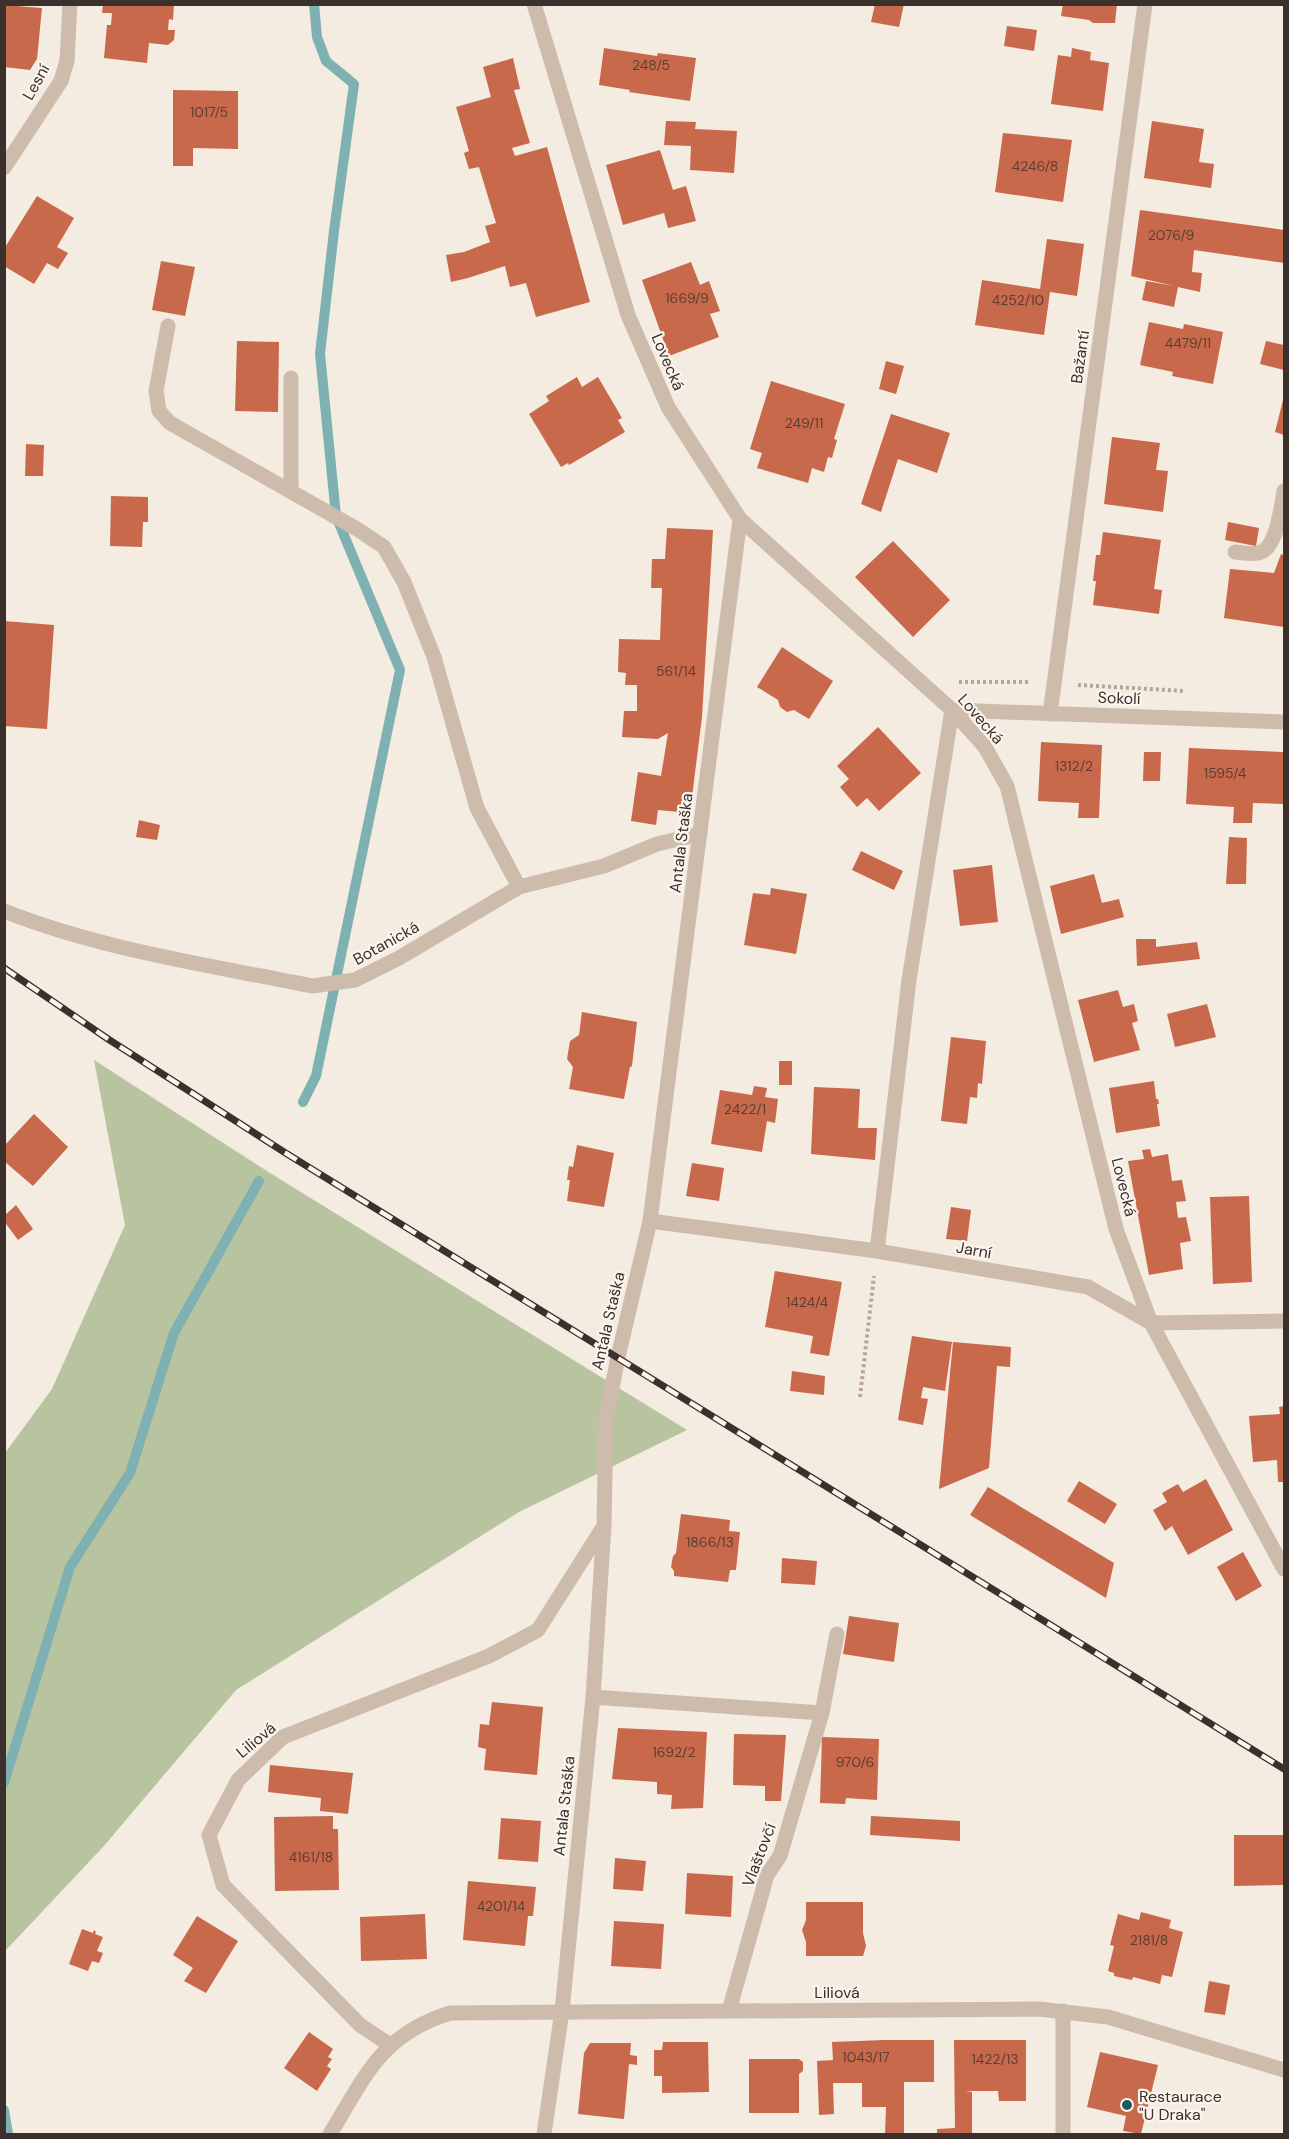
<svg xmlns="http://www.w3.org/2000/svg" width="1289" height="2139" viewBox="0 0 1289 2139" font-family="'DM Sans',sans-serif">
<rect width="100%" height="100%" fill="#f4ebe1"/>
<path fill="#b8c4a0" d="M 94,1060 L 270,1173 L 687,1430 L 519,1512 L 236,1690 L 103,1847 L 7,1949 L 5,1949 L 5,1453 L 52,1389 L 125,1225 Z"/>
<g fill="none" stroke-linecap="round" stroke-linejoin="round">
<path stroke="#7fb0b2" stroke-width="10" d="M 303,1102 L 316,1076 L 400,670 L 336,516 L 320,354 L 334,231 L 354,84 L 326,61 L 317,37 L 314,4
M 4,1783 L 70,1567 L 130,1473 L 174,1333 L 259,1181
M 4,2110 L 8,2134"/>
</g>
<path fill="#c8694b" d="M 103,4 L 174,4 L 173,20 L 169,19 L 168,30 L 175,30 L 174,40 L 168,45 L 149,43 L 147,63 L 104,58 L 107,25 L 111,25 L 112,13 L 102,13 Z
M 875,4 L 904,4 L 899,27 L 871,22 Z
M 1063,4 L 1117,4 L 1115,23 L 1093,23 L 1089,20 L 1061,16 Z
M 4,5 L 42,8 L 37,59 L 30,70 L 4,67 Z
M 1007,26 L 1037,30 L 1034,51 L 1004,46 Z
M 604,48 L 657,56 L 658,53 L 696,58 L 690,101 L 629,92 L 630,90 L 599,85 Z
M 1072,48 L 1091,52 L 1090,60 L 1109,63 L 1103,111 L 1051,104 L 1058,55 L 1071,57 Z
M 513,58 L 520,89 L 514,90 L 530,143 L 512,148 L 515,156 L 547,147 L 590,302 L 536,317 L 526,283 L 510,287 L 505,266 L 468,278 L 451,282 L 446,255 L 464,252 L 490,242 L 485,226 L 496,223 L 479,167 L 469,169 L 464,153 L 469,151 L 456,107 L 491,97 L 483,67 Z
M 173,90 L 238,91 L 238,149 L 193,148 L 193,166 L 173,166 Z
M 666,121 L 696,122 L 695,129 L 737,131 L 734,173 L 690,170 L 691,146 L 664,145 Z
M 1152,121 L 1204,129 L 1199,162 L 1214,164 L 1211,188 L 1144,178 Z
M 1003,133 L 1072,140 L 1063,202 L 995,192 Z
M 660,150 L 673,190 L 686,186 L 696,221 L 668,228 L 664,213 L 623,225 L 606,165 Z
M 37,196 L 74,218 L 57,247 L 68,253 L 58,269 L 47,263 L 34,284 L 4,266 L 4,249 Z
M 1140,210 L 1284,230 L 1284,263 L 1194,250 L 1192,272 L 1202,273 L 1200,292 L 1178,287 L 1174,307 L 1142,300 L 1146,281 L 1174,286 L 1131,276 Z
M 1047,239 L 1084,244 L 1077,296 L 1050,292 L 1044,335 L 975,325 L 982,280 L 1040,289 Z
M 161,261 L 195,267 L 185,316 L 152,310 Z
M 691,262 L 700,285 L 709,281 L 720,311 L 710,314 L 719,337 L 669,356 L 642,280 Z
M 1149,322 L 1183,329 L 1184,324 L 1223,332 L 1213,384 L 1172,376 L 1173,372 L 1140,365 Z
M 237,341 L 279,342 L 278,412 L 235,411 Z
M 1266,341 L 1284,345 L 1284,370 L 1260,364 Z
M 886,361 L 904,366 L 896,394 L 879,389 Z
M 577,377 L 582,387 L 598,377 L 622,418 L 618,420 L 625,432 L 569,465 L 568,463 L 561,467 L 529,414 L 549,401 L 546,396 Z
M 771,381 L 845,404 L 834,439 L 837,440 L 832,458 L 828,457 L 824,472 L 812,468 L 808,483 L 757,468 L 762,453 L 750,449 Z
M 1284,396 L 1284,435 L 1275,432 Z
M 891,414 L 950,433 L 937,473 L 898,459 L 881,512 L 861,504 Z
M 1112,437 L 1160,443 L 1156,470 L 1168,471 L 1163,512 L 1104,504 Z
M 26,444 L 44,445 L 43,476 L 25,476 Z
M 111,496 L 148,497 L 148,522 L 143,522 L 142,547 L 110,546 Z
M 1228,522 L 1259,528 L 1256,546 L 1225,540 Z
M 667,528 L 713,530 L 702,717 L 690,813 L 658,810 L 656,825 L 631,821 L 638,772 L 661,776 L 668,733 L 658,739 L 622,737 L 624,711 L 637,711 L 637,685 L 625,685 L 626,673 L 618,672 L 619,639 L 660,640 L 662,588 L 651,588 L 652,559 L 665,559 Z
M 1103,532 L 1161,540 L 1154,589 L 1162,590 L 1159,614 L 1093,605 L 1096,581 L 1093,581 L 1096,555 L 1100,555 Z
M 893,541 L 950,600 L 913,637 L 855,577 Z
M 1281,554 L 1284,555 L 1284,627 L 1224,618 L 1230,569 L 1274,573 Z
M 4,621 L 54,625 L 47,729 L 4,726 Z
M 782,647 L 833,681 L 809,719 L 794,710 L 787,712 L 780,707 L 778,700 L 757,687 Z
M 878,727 L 921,773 L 879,811 L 867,798 L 857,807 L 840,787 L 849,779 L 837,766 Z
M 1041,742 L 1102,745 L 1099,818 L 1078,818 L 1079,803 L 1038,801 Z
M 1189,748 L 1284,752 L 1284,804 L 1253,803 L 1252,823 L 1233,823 L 1234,807 L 1186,804 Z
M 1144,752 L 1161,752 L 1160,781 L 1143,781 Z
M 139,820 L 160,825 L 157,840 L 136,837 Z
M 1229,837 L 1247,838 L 1246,884 L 1226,884 Z
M 861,851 L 903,871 L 894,890 L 852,870 Z
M 992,865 L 998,922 L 960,926 L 953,870 Z
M 1094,874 L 1102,903 L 1119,899 L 1124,917 L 1061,934 L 1050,886 Z
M 771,888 L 807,894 L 796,954 L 744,945 L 753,893 L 770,895 Z
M 1136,939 L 1156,939 L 1156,947 L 1197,942 L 1200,959 L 1137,966 Z
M 1118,990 L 1123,1007 L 1134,1004 L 1138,1021 L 1132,1023 L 1140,1050 L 1094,1062 L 1078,1000 Z
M 1207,1004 L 1216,1037 L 1175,1047 L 1167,1014 Z
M 582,1012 L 637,1022 L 632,1066 L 630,1067 L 624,1099 L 569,1089 L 573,1067 L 567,1059 L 570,1041 L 579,1035 Z
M 951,1037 L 986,1041 L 982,1084 L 978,1083 L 977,1098 L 970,1097 L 967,1124 L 941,1121 Z
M 779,1061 L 792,1061 L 792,1085 L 779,1085 Z
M 1154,1081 L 1156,1099 L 1158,1099 L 1159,1104 L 1157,1104 L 1160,1126 L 1116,1133 L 1109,1088 Z
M 754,1086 L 767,1088 L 765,1097 L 778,1099 L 775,1123 L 767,1121 L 762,1152 L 711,1144 L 720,1090 L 752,1095 Z
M 814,1087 L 860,1089 L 858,1128 L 877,1128 L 875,1160 L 811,1154 Z
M 34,1114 L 68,1147 L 33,1186 L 4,1161 L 4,1146 Z
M 577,1145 L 614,1153 L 604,1207 L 567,1201 L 570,1180 L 567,1180 L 569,1166 L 573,1167 Z
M 1150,1149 L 1152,1157 L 1168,1154 L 1172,1181 L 1182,1180 L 1186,1201 L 1176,1202 L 1178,1218 L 1186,1217 L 1191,1241 L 1180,1243 L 1183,1269 L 1149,1275 L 1128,1161 L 1144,1159 L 1142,1150 Z
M 692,1163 L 724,1168 L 719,1201 L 686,1196 Z
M 1249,1196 L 1252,1282 L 1213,1284 L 1210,1197 Z
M 16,1205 L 33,1229 L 18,1240 L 4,1221 L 4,1216 Z
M 951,1207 L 971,1210 L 967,1241 L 946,1239 Z
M 775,1271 L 842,1282 L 829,1356 L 810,1353 L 813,1336 L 765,1327 Z
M 912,1336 L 952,1342 L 945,1391 L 923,1387 L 921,1398 L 928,1399 L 923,1425 L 898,1420 Z
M 953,1342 L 1011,1347 L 1010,1367 L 997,1366 L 989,1468 L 939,1489 Z
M 792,1371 L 825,1376 L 824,1395 L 790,1391 Z
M 1284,1406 L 1284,1482 L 1278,1482 L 1277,1460 L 1253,1462 L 1249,1416 L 1280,1414 L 1279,1407 Z
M 1206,1479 L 1233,1530 L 1188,1555 L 1172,1526 L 1165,1531 L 1153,1510 L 1167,1502 L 1162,1493 L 1178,1484 L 1183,1492 Z
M 1079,1481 L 1117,1504 L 1105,1524 L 1067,1501 Z
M 988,1487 L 1114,1563 L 1106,1598 L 970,1515 Z
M 681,1514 L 730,1520 L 729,1531 L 740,1532 L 736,1570 L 730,1570 L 728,1582 L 674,1576 L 674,1571 L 671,1567 L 673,1556 L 676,1553 Z
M 1243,1552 L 1262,1586 L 1236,1601 L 1217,1567 Z
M 782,1558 L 817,1561 L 815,1585 L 781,1583 Z
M 849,1616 L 899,1623 L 894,1662 L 843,1654 Z
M 492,1702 L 543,1707 L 537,1775 L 484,1770 L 486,1749 L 478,1747 L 480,1724 L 489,1725 Z
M 618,1728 L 707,1732 L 703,1808 L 671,1809 L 672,1795 L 657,1794 L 657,1782 L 612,1779 Z
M 734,1734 L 786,1735 L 781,1801 L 765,1801 L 765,1786 L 733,1785 Z
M 822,1737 L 879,1739 L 877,1800 L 846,1798 L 845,1804 L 820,1803 Z
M 270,1765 L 353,1773 L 348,1814 L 320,1811 L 321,1798 L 268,1792 Z
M 333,1816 L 333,1829 L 338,1829 L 339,1890 L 275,1891 L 274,1817 Z
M 871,1816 L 960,1821 L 960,1841 L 870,1835 Z
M 501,1818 L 541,1821 L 538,1862 L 498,1859 Z
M 1234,1835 L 1284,1835 L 1284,1885 L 1234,1886 Z
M 615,1858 L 646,1861 L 643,1891 L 613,1889 Z
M 687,1873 L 733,1876 L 731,1917 L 685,1914 Z
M 468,1881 L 536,1887 L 533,1916 L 528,1916 L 525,1946 L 463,1940 Z
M 806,1902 L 863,1902 L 863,1933 L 866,1946 L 863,1956 L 806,1956 L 806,1942 L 802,1930 L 806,1920 Z
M 1141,1912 L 1171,1920 L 1169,1928 L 1183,1932 L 1172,1977 L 1162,1975 L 1160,1984 L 1133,1977 L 1132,1980 L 1114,1976 L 1114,1973 L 1108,1971 L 1114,1946 L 1110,1945 L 1118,1914 L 1139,1920 Z
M 425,1914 L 427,1959 L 361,1961 L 360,1917 Z
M 197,1916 L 238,1941 L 206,1993 L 184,1981 L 193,1968 L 173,1955 Z
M 614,1921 L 664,1924 L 661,1969 L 611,1966 Z
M 82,1929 L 93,1933 L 94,1930 L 96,1932 L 95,1934 L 103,1937 L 97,1951 L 103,1953 L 99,1963 L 92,1961 L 88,1971 L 69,1964 Z
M 1209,1981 L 1230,1985 L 1225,2015 L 1204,2012 Z
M 309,2032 L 333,2049 L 328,2057 L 332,2059 L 327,2066 L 331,2069 L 317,2091 L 284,2068 Z
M 884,2040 L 934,2040 L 934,2082 L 904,2082 L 904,2134 L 885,2134 L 886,2107 L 862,2107 L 862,2083 L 833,2083 L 834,2114 L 819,2115 L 817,2061 L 833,2060 L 832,2042 Z
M 954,2040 L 1026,2040 L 1026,2101 L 999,2101 L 998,2091 L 965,2091 L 972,2092 L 972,2134 L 937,2134 L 937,2129 L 955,2128 Z
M 663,2042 L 708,2042 L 709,2092 L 662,2093 L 662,2076 L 654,2076 L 654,2050 L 662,2050 Z
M 590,2043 L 631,2043 L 630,2055 L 637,2056 L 637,2065 L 629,2064 L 624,2119 L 578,2114 L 584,2053 Z
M 1100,2052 L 1158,2065 L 1141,2134 L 1123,2131 L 1126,2116 L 1087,2107 Z
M 749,2059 L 799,2059 L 803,2062 L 803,2071 L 799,2074 L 799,2113 L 749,2113 Z"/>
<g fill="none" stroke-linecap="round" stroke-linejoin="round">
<path stroke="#b9a596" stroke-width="4" stroke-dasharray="3 3" stroke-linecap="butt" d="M 959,682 L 1029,682
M 1078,685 L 1185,691
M 860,1397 L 874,1276"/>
<path stroke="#cdbbac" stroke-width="15" d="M 168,326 L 156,391 L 159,411 L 170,423 L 357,529 L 384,547 L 404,582 L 434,657 L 477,808 L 519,887
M 291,490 L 291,378
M 1235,552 C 1242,553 1251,554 1258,553 C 1277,550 1281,507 1284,491
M 4,911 C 103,950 209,965 312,986 L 355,980 L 399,958 L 519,887 L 604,866 L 657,844 L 700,834"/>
<path stroke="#cdbbac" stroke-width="15" d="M 534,4 L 628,315 L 668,407 L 740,519 L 952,710 L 985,747 L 1007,786 L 1116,1229 L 1151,1323 L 1284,1569
M 4,168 L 61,81 L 67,61 L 70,4
M 952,710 L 1284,722
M 1050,714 L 1145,4
M 650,1221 L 877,1251 L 1088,1287 L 1151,1323 L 1284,1321
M 877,1251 L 909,980 L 952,710
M 593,1697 L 822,1713 L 780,1856 L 767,1875 L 729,2011
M 822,1713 L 837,1634
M 390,2045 L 360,2025 L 223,1885 L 209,1835 L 238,1780 L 283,1737 L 489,1656 L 538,1630 L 602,1529
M 330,2134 C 365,2077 380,2035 450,2013 L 1039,2009 L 1108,2017 L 1284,2070
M 544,2134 L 562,2011 L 593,1697 L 604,1526 L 606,1419 L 618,1357 L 650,1221 L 740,519
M 1063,2134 L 1063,2011"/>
<defs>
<path id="rail" d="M 4,968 L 108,1039 L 284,1152 L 1284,1769"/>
</defs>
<use href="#rail" stroke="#3b302b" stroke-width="7"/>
<use href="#rail" stroke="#fbf5ee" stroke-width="4.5" stroke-dasharray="14" stroke-linecap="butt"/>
</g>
<circle fill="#1f5a5e" stroke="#fbf5ee" stroke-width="2" cx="1127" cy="2105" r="6"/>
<g text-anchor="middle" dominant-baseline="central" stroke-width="4.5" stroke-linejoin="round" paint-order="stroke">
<g font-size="14" fill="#5e3e33">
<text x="651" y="65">248/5</text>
<text x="209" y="112">1017/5</text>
<text x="1035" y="166">4246/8</text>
<text x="1171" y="235">2076/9</text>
<text x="687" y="298">1669/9</text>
<text x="1018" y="300">4252/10</text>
<text x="1188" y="343">4479/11</text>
<text x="804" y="423">249/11</text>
<text x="676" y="671">561/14</text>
<text x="1074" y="766">1312/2</text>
<text x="1225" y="773">1595/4</text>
<text x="745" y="1109">2422/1</text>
<text x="807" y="1302">1424/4</text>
<text x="710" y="1542">1866/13</text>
<text x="674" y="1752">1692/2</text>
<text x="855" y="1762">970/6</text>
<text x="311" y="1857">4161/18</text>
<text x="501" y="1906">4201/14</text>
<text x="1149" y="1940">2181/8</text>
<text x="866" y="2057">1043/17</text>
<text x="995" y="2059">1422/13</text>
</g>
<g font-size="16" fill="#3b302b" stroke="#fbf5ee">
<text transform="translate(36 82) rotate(-61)">Lesní</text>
<text transform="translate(1080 357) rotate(-82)">Bažantí</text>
<text transform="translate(668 362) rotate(67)">Lovecká</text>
<text transform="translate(1119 698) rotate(2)">Sokolí</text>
<text transform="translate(981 719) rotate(49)">Lovecká</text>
<text transform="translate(681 843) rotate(-83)">Antala Staška</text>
<text transform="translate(386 943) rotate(-29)">Botanická</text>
<text transform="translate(1124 1187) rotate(76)">Lovecká</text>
<text transform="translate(974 1250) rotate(10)">Jarní</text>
<text transform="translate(608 1321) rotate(-77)">Antala Staška</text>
<text transform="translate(256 1740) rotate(-40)">Liliová</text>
<text transform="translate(564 1806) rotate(-84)">Antala Staška</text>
<text transform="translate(759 1855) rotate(-69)">Vlaštovčí</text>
<text x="837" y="1992">Liliová</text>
</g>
<g font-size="16" fill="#3b302b" stroke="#fbf5ee" text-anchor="start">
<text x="1139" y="2096">Restaurace<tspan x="1139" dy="18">"U Draka"</tspan></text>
</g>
</g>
<rect width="1289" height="2139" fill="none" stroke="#3b302b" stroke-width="12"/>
</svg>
